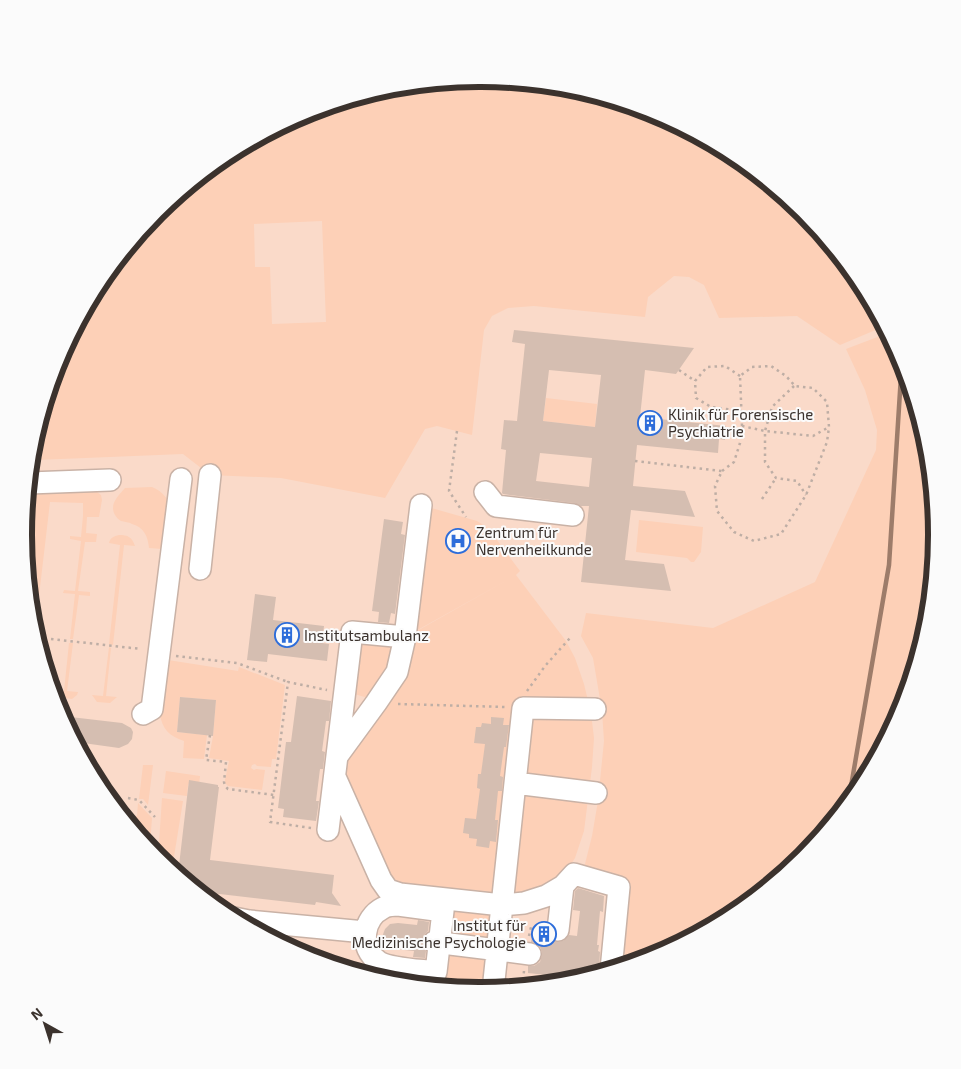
<svg xmlns="http://www.w3.org/2000/svg" width="961" height="1069" viewBox="0 0 961 1069" font-family="'Exo 2',sans-serif">
<rect width="100%" height="100%" fill="#fdeadf"/>
<path fill="#fadac9" d="M 638,144 L 786,197 L 804,212 L 860,281 L 897,350 L 860,788 L 803,858 L 734,914 L 655,957 L 569,983 L 480,991 L 391,982 L 305,956 L 227,914 L 157,857 L 101,788 L 58,709 L 32,623 L 28,574 L 29,509 L 27,505 L 33,445 L 59,359 L 101,281 L 158,211 L 227,155 Z"/>
<path fill="#fdd0b7" fill-rule="evenodd" d="M 481,78 L 570,87 L 656,113 L 734,155 L 804,212 L 860,281 L 885,326 L 840,345 L 797,316 L 719,318 L 704,285 L 689,277 L 674,276 L 648,297 L 645,317 L 534,306 L 508,308 L 492,316 L 484,330 L 472,435 L 437,426 L 425,429 L 385,498 L 281,478 L 210,475 L 183,454 L 37,460 L 35,436 L 59,359 L 101,281 L 158,211 L 227,155 L 306,112 L 392,86 ZM 322,221 L 326,322 L 272,324 L 270,267 L 255,267 L 254,224 Z
M 888,333 L 903,360 L 929,446 L 937,535 L 928,624 L 902,710 L 860,788 L 803,858 L 734,914 L 655,957 L 617,968 L 628,886 L 583,872 L 592,836 L 598,801 L 604,741 L 602,711 L 593,658 L 581,636 L 586,613 L 713,628 L 815,582 L 876,450 L 877,430 L 865,390 L 846,349 Z
M 546,398 L 597,404 L 595,427 L 543,421 Z
M 152,487 C 161,491 165,495 170,504 L 156,649 L 148,647 L 162,549 L 149,548 C 148,537 144,527 132,524 C 129,522 124,522 121,521 C 118,519 117,518 115,515 C 109,504 118,496 125,488 Z
M 93,489 L 101,495 L 102,500 L 99,517 L 87,517 L 86,533 L 97,534 L 96,542 L 85,542 L 78,591 L 90,592 L 90,596 L 79,595 L 73,639 L 70,639 L 75,594 L 63,593 L 64,590 L 75,591 L 81,541 L 70,539 L 70,536 L 81,537 L 83,516 L 83,503 L 50,502 L 35,630 L 32,623 L 27,556 L 31,493 Z
M 421,505 L 477,521 L 488,528 L 520,571 L 516,575 L 566,641 L 575,658 L 584,684 L 591,713 L 594,738 L 592,767 L 584,831 L 575,858 L 568,869 L 557,879 L 539,889 L 520,895 L 491,896 L 394,885 L 341,773 L 343,755 L 408,636 L 511,578 L 405,637 Z
M 639,520 L 703,527 L 701,552 L 694,562 L 691,562 L 687,558 L 636,552 Z
M 119,535 C 128,535 132,537 135,546 L 124,545 L 113,645 L 109,644 L 120,545 L 109,543 C 110,538 114,536 119,535 Z
M 358,642 L 396,647 L 375,700 L 351,693 Z
M 69,643 L 73,643 L 67,691 L 78,692 L 77,695 L 72,699 L 57,697 L 54,695 L 53,690 L 64,691 Z
M 109,647 L 111,648 L 106,696 L 117,697 L 110,703 L 97,702 L 92,695 L 103,696 Z
M 168,660 L 238,671 L 239,667 L 285,685 L 276,759 L 272,759 L 271,767 L 257,766 L 255,764 L 252,765 L 251,768 L 254,770 L 256,769 L 265,770 L 262,790 L 228,786 L 225,783 L 225,780 L 229,761 L 209,758 L 213,736 L 216,700 L 180,697 L 177,732 L 207,735 L 204,759 L 183,758 L 184,741 C 169,736 162,729 160,714 Z
M 143,765 L 153,765 L 148,805 L 143,799 L 139,799 Z
M 166,771 L 200,776 L 199,785 L 190,782 L 188,785 L 187,796 L 163,793 Z
M 162,798 L 183,801 L 172,869 L 158,858 Z
M 138,803 L 152,818 L 150,845 L 147,845 L 140,836 L 141,829 L 133,828 L 122,814 L 137,816 Z
M 449,904 L 491,912 L 491,939 L 445,933 Z
M 443,950 L 489,955 C 488,961 489,969 487,975 C 481,992 452,982 439,980 Z"/>
<g fill="none" stroke-linecap="round" stroke-linejoin="round">
<path stroke="#9d7c6a" stroke-width="4.5" d="M 848,804 L 889,565 L 902,360"/>
</g>
<path fill="#d5beb1" fill-rule="evenodd" d="M 514,330 L 694,348 L 676,374 L 645,370 L 640,417 L 726,426 L 725,440 L 719,439 L 718,453 L 637,445 L 633,486 L 685,491 L 695,517 L 631,510 L 625,560 L 664,564 L 671,591 L 581,582 L 589,506 L 581,506 L 574,503 L 503,494 L 502,493 L 506,450 L 501,449 L 504,420 L 517,421 L 525,344 L 512,342 ZM 549,370 L 601,375 L 595,427 L 543,421 ZM 540,453 L 592,458 L 589,487 L 536,481 Z
M 384,519 L 403,522 L 401,534 L 405,535 L 395,614 L 391,613 L 389,623 L 378,622 L 379,612 L 372,611 Z
M 255,594 L 276,597 L 273,620 L 324,626 L 322,643 L 329,644 L 327,661 L 268,654 L 267,662 L 247,660 Z
M 297,696 L 331,701 L 329,721 L 326,721 L 322,751 L 325,752 L 323,769 L 320,769 L 316,801 L 319,801 L 316,821 L 283,817 L 284,809 L 278,808 L 286,742 L 291,742 Z
M 180,697 L 216,700 L 213,736 L 177,732 Z
M 62,716 L 122,723 L 131,728 L 133,732 L 132,739 L 128,744 L 119,748 L 76,742 Z
M 491,717 L 504,718 L 503,725 L 509,725 L 506,747 L 504,747 L 500,776 L 503,777 L 502,791 L 498,791 L 495,820 L 498,820 L 496,842 L 490,841 L 489,848 L 476,846 L 477,839 L 469,838 L 469,834 L 463,833 L 465,818 L 476,819 L 480,789 L 477,788 L 478,774 L 481,774 L 485,744 L 474,743 L 476,727 L 481,727 L 482,723 L 491,724 Z
M 189,780 L 218,785 L 218,787 L 219,787 L 210,860 L 334,875 L 332,893 L 341,906 L 316,902 L 315,905 L 211,893 L 210,901 L 178,874 Z
M 578,888 L 604,896 L 603,912 L 600,911 L 597,945 L 599,945 L 598,951 L 600,952 L 599,968 L 597,968 L 597,974 L 572,982 L 573,978 L 528,973 L 528,966 L 534,966 L 540,962 L 542,955 L 541,949 L 538,944 L 531,942 L 533,931 L 546,933 L 550,940 L 557,942 L 563,941 L 569,935 L 577,936 L 580,911 L 573,910 L 575,891 Z
M 418,920 L 429,922 L 428,931 L 424,935 L 422,941 L 422,946 L 426,951 L 425,958 L 413,957 L 414,951 L 395,949 L 387,944 L 382,937 L 385,929 L 390,924 L 398,923 L 417,925 Z"/>
<g fill="none" stroke-linecap="round" stroke-linejoin="round">
<defs>
<path id="minor" d="M 29,483 L 110,480
M 485,492 L 496,506 L 573,515
M 200,569 L 210,475
M 595,709 L 523,708 L 515,783 L 596,793
M 143,714 L 152,709 L 181,479
M 338,755 L 376,703 L 397,672 L 405,637
M 335,777 L 381,880 L 388,890 L 400,894 L 502,905 L 524,903 L 546,896 L 563,886 L 574,874 L 619,887 L 611,970
M 328,830 L 352,632 L 405,637 L 421,505
M 398,905 L 443,911 L 436,972 C 422,970 391,969 379,962 C 358,948 363,918 383,908 C 388,905 393,905 398,905 Z
M 234,918 L 249,921 L 365,932
M 558,930 L 563,886
M 434,942 L 530,954
M 493,990 L 515,783"/>
</defs>
<use href="#minor" stroke="#c9b2a6" stroke-width="24"/>
<path stroke="#beaea5" stroke-width="2.5" stroke-dasharray="2.5 4" stroke-linecap="butt" d="M 679,370 L 695,381
M 740,376 L 725,366 L 707,367 L 695,381 L 696,398 L 711,407 L 742,411
M 794,386 L 772,407 L 765,431 L 765,462 L 776,478 L 797,481 L 806,495
M 742,426 L 765,431 L 813,436 L 829,427
M 457,431 L 449,491 L 466,517
M 635,461 L 722,471 L 715,486 L 717,511 L 734,532 L 754,541 L 781,534 L 806,495 L 827,442 L 829,427 L 827,402 L 813,388 L 795,386 L 786,376 L 771,366 L 752,367 L 740,376 L 742,426 L 740,443 L 734,462 L 722,471
M 762,499 L 776,478
M 25,522 L 27,505
M 51,639 L 141,649
M 176,656 L 237,663 L 288,682
M 527,691 L 545,666 L 570,638
M 398,704 L 505,707
M 210,735 L 206,760 L 226,762 L 224,782 L 225,786 L 228,789 L 274,795
M 128,798 L 139,800 L 155,817
M 311,828 L 270,822 L 288,682 L 327,690
M 529,936 L 531,927 L 541,928
M 524,971 L 523,981 L 548,985"/>
<use href="#minor" stroke="#fff" stroke-width="21"/>
</g>
<defs>
<symbol id="building-ring" viewBox="-11 -11 22 22"><circle r="9.5" fill="#fbfbfb" stroke="#2d6dda" stroke-width="1.5"/><path d="M-4-6H4V6H1V3H-1V6H-4ZM-2.5-4.3h1.7v1.8h-1.7ZM.8-4.3h1.7v1.8H.8ZM-2.5-1h1.7V.8h-1.7ZM.8-1h1.7V.8H.8Z" fill="#2d6dda"/></symbol>
<symbol id="hospital-ring" viewBox="-11 -11 22 22"><circle r="9.5" fill="#fbfbfb" stroke="#2d6dda" stroke-width="1.5"/><path d="M-5-5h3v3.5h4V-5h3V5h-3V1.5h-4V5h-3Z" fill="#2d6dda"/></symbol>
</defs>
<g fill-rule="evenodd">
<use href="#building-ring" x="636" y="409" width="28" height="28"/>
<use href="#hospital-ring" x="444" y="527" width="28" height="28"/>
<use href="#building-ring" x="273" y="621" width="28" height="28"/>
<use href="#building-ring" x="530" y="920" width="28" height="28"/>
</g>
<g text-anchor="middle" dominant-baseline="central" stroke-width="4" stroke-linejoin="round" paint-order="stroke">
<g font-size="15" fill="#3b322d" stroke="#fbfbfb" text-anchor="start">
<text x="668" y="414">Klinik für Forensische<tspan x="668" dy="17">Psychiatrie</tspan></text>
<text x="476" y="532">Zentrum für<tspan x="476" dy="17">Nervenheilkunde</tspan></text>
<text x="304" y="635">Institutsambulanz</text>
<text x="526" y="925" text-anchor="end">Institut für<tspan x="526" dy="17">Medizinische Psychologie</tspan></text>
</g>
</g>
<path d="M0 0H961V1069H0ZM479 87H481A447 447 0 0 1 928 534V535A447 447 0 0 1 481 982H479A447 447 0 0 1 32 535V534A447 447 0 0 1 479 87Z" fill="#fbfbfb" fill-rule="evenodd"/>
<path fill="none" stroke="#3b322d" stroke-width="6" d="M479 87H481A447 447 0 0 1 928 534V535A447 447 0 0 1 481 982H479A447 447 0 0 1 32 535V534A447 447 0 0 1 479 87Z"/>
<g transform="translate(45 1024) rotate(321)" stroke="#fbfbfb" stroke-width="4" paint-order="stroke">
<path d="M0-4L9 19L0 12L-9 19Z" fill="#3b322d"/>
<text y="-8" font-size="14" font-weight="bold" text-anchor="middle" fill="#3b322d">N</text>
</g>
</svg>
